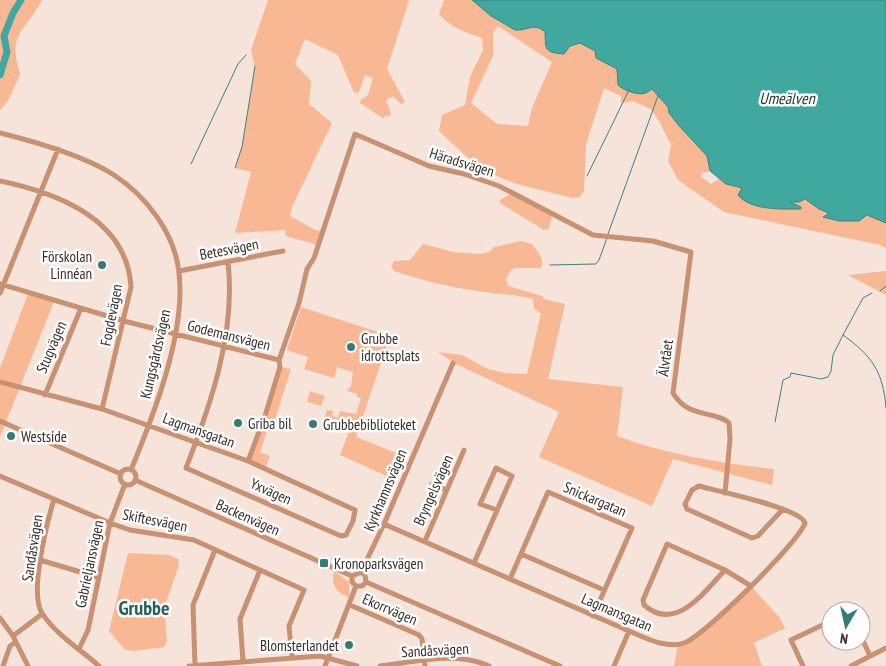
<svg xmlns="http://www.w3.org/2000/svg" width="886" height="666" viewBox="0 0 886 666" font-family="'PT Sans Narrow',sans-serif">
<rect width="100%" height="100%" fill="#f6e3d9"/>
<path fill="#f8b894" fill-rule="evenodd" d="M 0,0 L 42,0 C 25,33 7,31 20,74 L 8,101 L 0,110 Z
M 268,0 L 409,0 L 387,69 L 405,102 L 401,104 L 394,97 L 388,98 L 386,101 L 391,113 L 389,117 L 385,115 L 384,119 L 360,103 L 361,100 L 368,95 L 373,78 L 365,75 L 359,92 L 354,93 L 338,55 L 305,39 L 295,64 L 311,81 L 309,104 L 332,123 L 292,207 L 290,216 L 317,231 L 323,229 L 318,245 L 286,236 L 285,230 L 235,233 L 251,172 L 235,168 L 242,147 L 255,66 L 251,50 Z
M 444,0 L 472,0 L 497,20 L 515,30 L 536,26 L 545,32 L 544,41 L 555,54 L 564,54 L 570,46 L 580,43 L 595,51 L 597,58 L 617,69 L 618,85 C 624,89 638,97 646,93 C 648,92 650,90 652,89 L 668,107 L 684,132 L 707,156 L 710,171 L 702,173 L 701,177 L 711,184 L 719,179 L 726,184 L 742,188 L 740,197 L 761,207 L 801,209 L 801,207 L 790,201 L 799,202 L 805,199 L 819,209 L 829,213 L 823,215 L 861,220 L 867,215 L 886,223 L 886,248 L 880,245 L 724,212 L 678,180 L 668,161 L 671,145 L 659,121 L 651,109 L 633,101 L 621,103 L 621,96 L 604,88 L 586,144 L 584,191 L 580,197 L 573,198 L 517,184 L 481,170 L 439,131 L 442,115 L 465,105 L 470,77 L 483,50 L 482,38 C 467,33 449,27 439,14 ZM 498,26 L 552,62 L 532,108 L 528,126 L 497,124 L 471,103 L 493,56 L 493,33 Z
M 510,194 L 552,215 L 549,229 L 544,230 L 500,203 L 500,200 Z
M 522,241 L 532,244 C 537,251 545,259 541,268 L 516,268 L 511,270 L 506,279 L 508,286 L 542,296 L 544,299 L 565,304 L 548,379 L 623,387 L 617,436 C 668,455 721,463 774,469 L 772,485 L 673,459 L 652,506 L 539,457 L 559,412 L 454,363 L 438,352 L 462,355 L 488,369 L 505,373 L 527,374 L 541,313 L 534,309 L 533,299 C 514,294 497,294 478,291 C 450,287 420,280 394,271 L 391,266 L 394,261 L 410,260 L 423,244 L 453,252 L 481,254 L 489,252 L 494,247 Z
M 886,271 L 886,295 L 848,275 Z
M 29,291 L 55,299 L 0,437 L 0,368 Z
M 301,307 L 390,336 L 356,437 L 396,453 L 387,476 L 340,455 L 352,423 L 343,421 L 341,426 L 327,422 L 326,426 L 322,425 L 327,410 L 333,411 L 332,416 L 338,418 L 340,411 L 356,414 L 361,398 L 357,397 L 357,394 L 347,391 L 351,386 L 353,372 L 337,367 L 334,378 L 304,369 L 308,357 L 287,350 Z
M 280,367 L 291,369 L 271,432 L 267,431 L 260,452 L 270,456 L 265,468 L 248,461 Z
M 310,391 L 325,396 L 321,406 L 307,402 Z
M 128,553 L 169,555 L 178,559 L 179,565 L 164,608 L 167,641 L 164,647 L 133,651 L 124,649 L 109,631 Z
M 334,571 L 349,582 L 349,598 C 336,591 331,587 334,571 Z
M 751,586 L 779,617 L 785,628 L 754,643 L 762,666 L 674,666 L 678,644 L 691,640 Z"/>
<path fill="#41a8a0" stroke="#3d837c" d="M 472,0 L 886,0 L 886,223 L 867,215 L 859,221 L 839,221 L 823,217 L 829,213 L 819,209 L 805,199 L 799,202 L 790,202 L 801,207 L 801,209 C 783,209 751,211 738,195 L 742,188 L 726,184 L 710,171 L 707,156 L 680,127 L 669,113 L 668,107 L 652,89 C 650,90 648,92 646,93 C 638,96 623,90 618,85 L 617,69 L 596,58 L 595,51 L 580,43 L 570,46 L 564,54 C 545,53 545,49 545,32 C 534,22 528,31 515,30 L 491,16 Z"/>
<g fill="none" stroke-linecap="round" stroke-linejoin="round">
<path stroke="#3d837c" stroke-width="1" d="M 191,164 L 238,64 L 246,55
M 235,168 L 242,147 L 255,66
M 587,176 L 629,90
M 608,234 L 658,96
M 550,265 L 596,264 L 599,260 L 607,238
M 880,291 L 886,286
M 843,335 C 872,356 883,371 886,408
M 775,422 L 783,380 L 790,377 L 791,373 L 821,379 L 828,377 L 831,371 L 833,355 L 843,335 L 863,298 L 872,293"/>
<path stroke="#41a8a0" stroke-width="7" d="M 0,75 L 7,52 L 4,36 L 13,13 L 21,0"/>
<path stroke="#c89171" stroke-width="5" d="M 0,133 C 36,142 83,155 114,175 C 146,196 175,233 179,273 C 186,333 154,414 131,470
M 0,181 C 58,193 127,219 131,287 L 102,409
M 179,271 L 283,251
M 0,284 L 124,321 L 279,360
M 0,293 L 58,149
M 0,382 L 102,409 L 248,461 L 355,510 L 353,521 L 346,535 L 341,536 L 186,468 C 211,404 236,332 228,262
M 45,395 L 81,308
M 0,421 L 121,474
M 248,461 L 265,416 L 280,367 L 279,360 L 299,303 L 307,269 L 314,258 L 355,134 L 429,166 L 464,174 L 499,186 L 593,235 L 653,241 L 691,252 L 673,393 C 688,419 715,410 729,423 L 730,439 L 725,493
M120 477a8 8 0 1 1 16 0a8 8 0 1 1-16 0Z
M 0,476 L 110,523 L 130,530 L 194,540 L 304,590 L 289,626 L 292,657
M 135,480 L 352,576
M 432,484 L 446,490
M 54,499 C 47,523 29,593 42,613 C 55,634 81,650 99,666
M 384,524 L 629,631 C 646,638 666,649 684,643 C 703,637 799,542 805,523 C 801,508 717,491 699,486 L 692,490 L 685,504 L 687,509 L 752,538 L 758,536 L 783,509
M 425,541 L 464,450
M 521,554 L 604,590
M 40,560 L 97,577
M 474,563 L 512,476 L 496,468 L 480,504 L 497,510
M 725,570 L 667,544 L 643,600 L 644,605 C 676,633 704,592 725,570 L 751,586
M 361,572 L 384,524 L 453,363
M 352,576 L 361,572 L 365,575 L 366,582
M 352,576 L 352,582 L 356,586 L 362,586 L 366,582
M 510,579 L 548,492 L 632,528 L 593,616
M 366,582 L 560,666
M 350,605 L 419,635 L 422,639 L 425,666
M 0,618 L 13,636 L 28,666
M 13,636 L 42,614
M 861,636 L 870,656
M 79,649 L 88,630 L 110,523 L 125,484
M 243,661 L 240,619 L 260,570
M 195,665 L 193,605 L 215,550
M 3,666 L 10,646 L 16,642
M 189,666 L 320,656 L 357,666
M 325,666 L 356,586
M 380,666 C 416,662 456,651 489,666
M 614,666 L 629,631
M 803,666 L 791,640 L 831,621
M 851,666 L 886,648"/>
</g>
<g fill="#357c76" stroke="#fff" stroke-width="2">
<circle cx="102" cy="265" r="5"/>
<circle cx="351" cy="347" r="5"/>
<circle cx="238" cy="423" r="5"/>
<circle cx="313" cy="424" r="5"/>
<circle cx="11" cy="436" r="5"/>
<rect x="319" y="558" width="10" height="10" rx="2.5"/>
<circle cx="349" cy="645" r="5"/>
</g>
<g text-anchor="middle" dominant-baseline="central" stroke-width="5" stroke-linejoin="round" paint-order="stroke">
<g font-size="15" fill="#342d29" stroke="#fff">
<text transform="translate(462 162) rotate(17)">Häradsvägen</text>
<text transform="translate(229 249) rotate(-11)">Betesvägen</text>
<text transform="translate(111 315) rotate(-79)">Fogdevägen</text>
<text transform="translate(229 335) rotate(14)">Godemansvägen</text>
<text transform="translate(51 347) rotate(-67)">Stugvägen</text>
<text transform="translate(155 354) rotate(-77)">Kungsgårdsvägen</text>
<text transform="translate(665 358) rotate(-82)">Älvtået</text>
<text transform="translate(199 430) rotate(20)">Lagmansgatan</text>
<text transform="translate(385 490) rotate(-67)">Kyrkhamnsvägen</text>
<text transform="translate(433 490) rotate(-66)">Bryngelsvägen</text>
<text transform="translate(271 491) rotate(24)">Yxvägen</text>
<text transform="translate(595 499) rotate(23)">Snickargatan</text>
<text transform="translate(248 517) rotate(24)">Backenvägen</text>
<text transform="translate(155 520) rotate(11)">Skiftesvägen</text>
<text transform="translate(32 548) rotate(-81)">Sandåsvägen</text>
<text transform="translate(89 564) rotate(-78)">Gabrieljansvägen</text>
<text transform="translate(390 609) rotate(23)">Ekorrvägen</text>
<text transform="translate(617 612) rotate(23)">Lagmansgatan</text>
<text transform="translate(435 650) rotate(-3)">Sandåsvägen</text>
</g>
<g font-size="15" fill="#342d29" stroke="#fff" text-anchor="start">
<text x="92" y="256" text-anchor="end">Förskolan<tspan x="92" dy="17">Linnéan</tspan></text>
<text x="361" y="338">Grubbe<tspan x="361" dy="17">idrottsplats</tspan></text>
<text x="248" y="423">Griba bil</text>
<text x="323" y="424">Grubbebiblioteket</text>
<text x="21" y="436">Westside</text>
<text x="334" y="563">Kronoparksvägen</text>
<text x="339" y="645" text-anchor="end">Blomsterlandet</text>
</g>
<g font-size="16" font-style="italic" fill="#1b3330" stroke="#fff">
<text x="787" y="98">Umeälven</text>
</g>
<g font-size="20" font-weight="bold" fill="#255f5a" stroke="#fff">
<text x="144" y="608">Grubbe</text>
</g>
</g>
<g transform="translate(846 626) rotate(189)"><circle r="24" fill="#ffffff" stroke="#aeaba9"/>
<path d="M0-4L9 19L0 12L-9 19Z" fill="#357c76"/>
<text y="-8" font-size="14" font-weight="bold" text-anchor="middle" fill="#342d29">N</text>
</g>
</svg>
